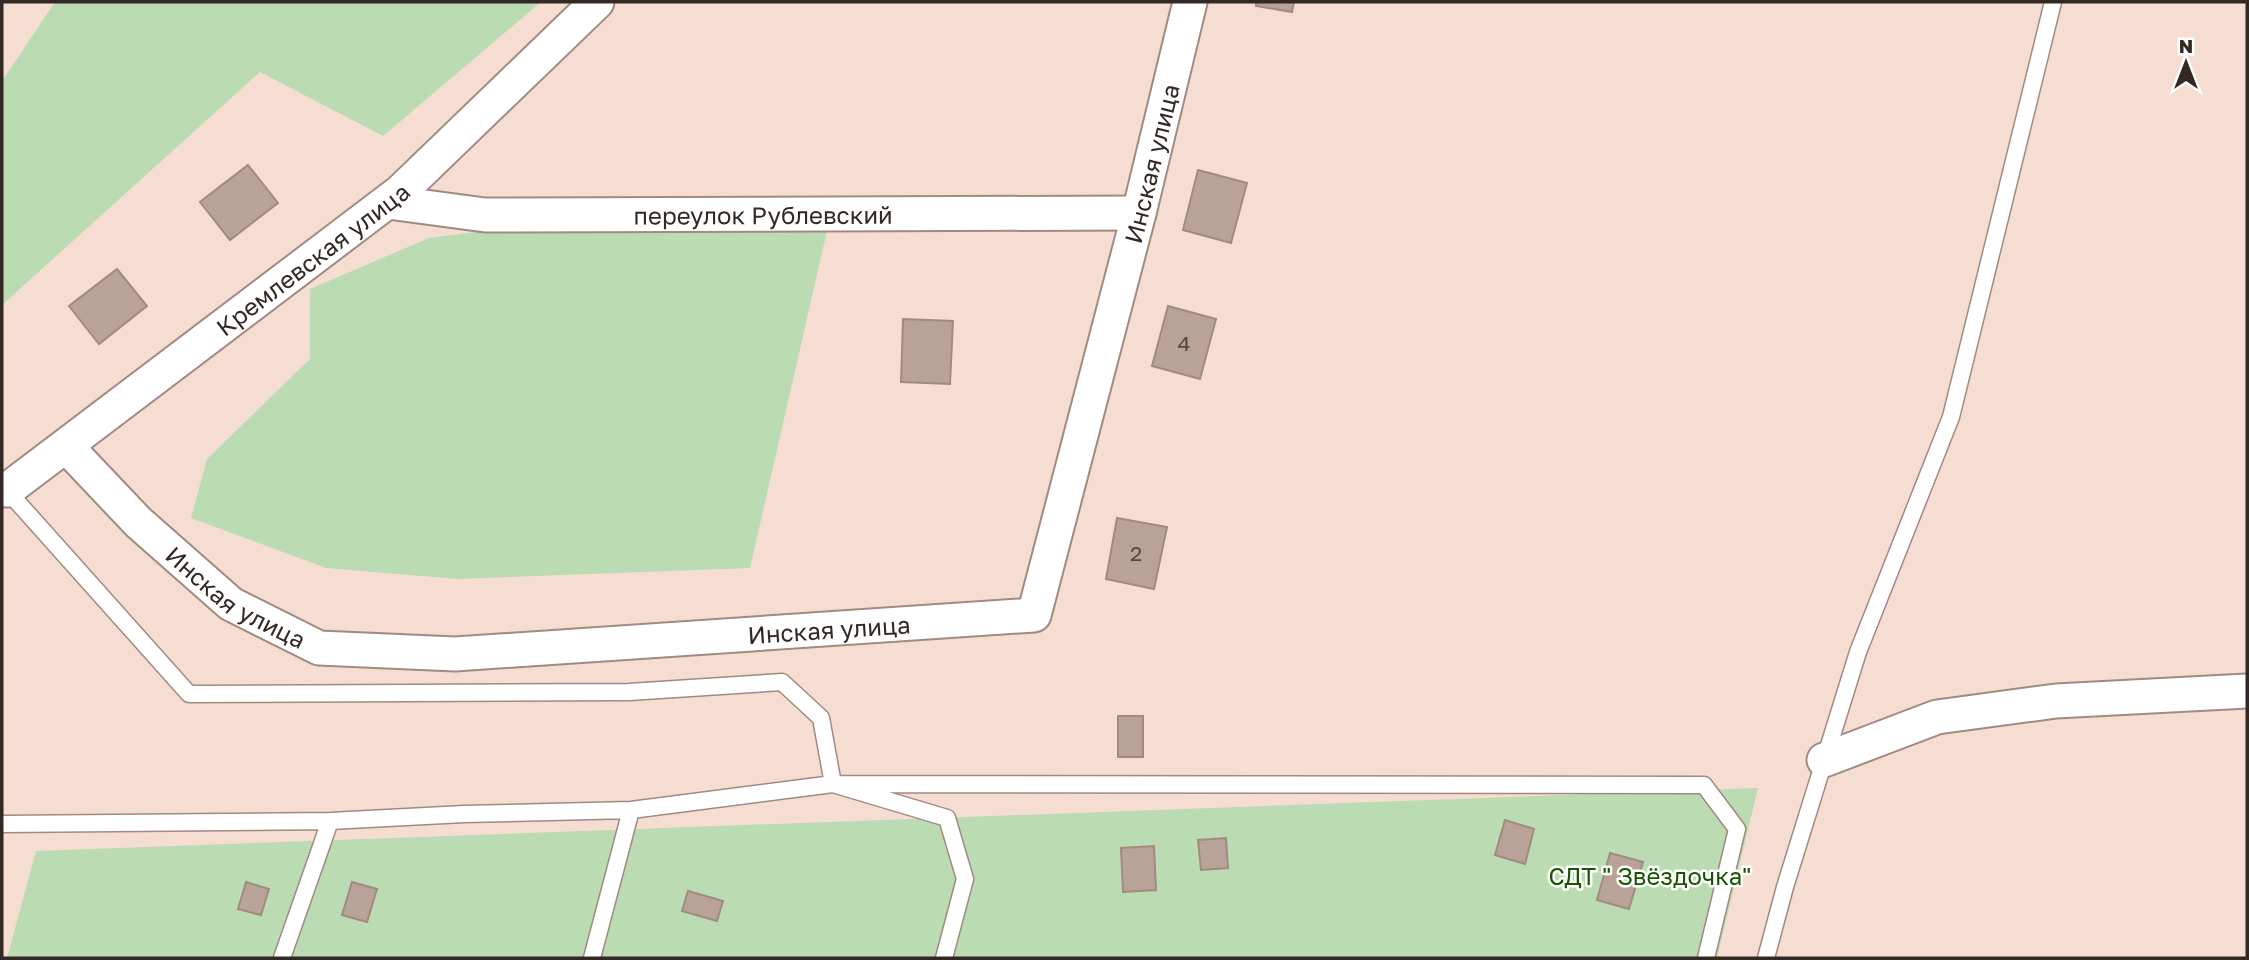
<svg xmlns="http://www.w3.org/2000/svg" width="2249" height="960" viewBox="0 0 2249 960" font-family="'Golos Text',sans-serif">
<rect width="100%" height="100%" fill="#f5ddd2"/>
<path fill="#bbdbb3" d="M 55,2 L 541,2 L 383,136 L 260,72 L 2,305 L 2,81 Z
M 615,214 L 829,222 L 750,568 L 458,579 L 326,568 L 191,518 L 207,459 L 310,359 L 310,289 L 429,238 Z
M 1758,788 L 1717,958 L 7,958 L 36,851 Z"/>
<path fill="#b9a399" stroke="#a08a81" stroke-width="2" d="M 1256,2 L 1294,2 L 1292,12 L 1256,6 Z
M 248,165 L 278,203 L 230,240 L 200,202 Z
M 1198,170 L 1247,183 L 1231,243 L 1183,230 Z
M 117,269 L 147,306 L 99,344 L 69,306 Z
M 1168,306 L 1216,319 L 1200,379 L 1152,366 Z
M 903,319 L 953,321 L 950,384 L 901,382 Z
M 1117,518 L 1167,527 L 1154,589 L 1106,579 Z
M 1118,716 L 1143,716 L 1143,757 L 1118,757 Z
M 1505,820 L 1534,829 L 1525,864 L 1495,855 Z
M 1226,838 L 1228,868 L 1201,870 L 1198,840 Z
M 1154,846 L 1156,890 L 1123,892 L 1121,848 Z
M 1610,853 L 1643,862 L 1629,909 L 1597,900 Z
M 246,882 L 269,889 L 261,915 L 238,909 Z
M 352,882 L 377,889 L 367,922 L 342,915 Z
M 688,891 L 723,901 L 717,921 L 682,911 Z"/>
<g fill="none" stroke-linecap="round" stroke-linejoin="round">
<defs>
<path id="lane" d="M 4,487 L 189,694 L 629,692 L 782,682 L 821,718 L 833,784 L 1704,785 L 1737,829 L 1706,958
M 2,824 L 330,821 L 464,814 L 631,810 L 833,784 L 947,818 L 965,879 L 944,958
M 282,958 L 330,821
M 592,958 L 631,810
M 1766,958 L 1785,887 L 1858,652 L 1951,417 L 2053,2"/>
<g id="street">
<path id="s1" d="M 388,202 L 485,215 L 1139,213"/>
<path id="s2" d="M 66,446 L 138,522 L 231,604 L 319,648 L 455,654 L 1034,615 L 1139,213 L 1190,2"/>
<path id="s3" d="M 7,490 L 400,192 L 597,2"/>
<path d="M 1824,760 L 1937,717 L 2056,701 L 2247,691"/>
</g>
</defs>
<use href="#lane" stroke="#a08a81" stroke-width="19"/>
<use href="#street" stroke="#a08a81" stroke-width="37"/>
<use href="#lane" stroke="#fff" stroke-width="16"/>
<use href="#street" stroke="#fff" stroke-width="33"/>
</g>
<g text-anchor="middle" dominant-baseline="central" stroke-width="5" stroke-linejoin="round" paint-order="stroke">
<g font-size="21" fill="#544842">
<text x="1184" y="343">4</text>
<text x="1136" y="553">2</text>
</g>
<g font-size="24" fill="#322925" stroke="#fff">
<text stroke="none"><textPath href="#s2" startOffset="1510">Инская улица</textPath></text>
<text stroke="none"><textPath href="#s1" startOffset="376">переулок Рублевский</textPath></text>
<text stroke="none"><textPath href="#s3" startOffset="383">Кремлевская улица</textPath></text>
<text stroke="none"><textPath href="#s2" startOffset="229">Инская улица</textPath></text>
<text stroke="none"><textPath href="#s2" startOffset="838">Инская улица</textPath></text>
</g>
<g font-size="24" fill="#175500" stroke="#fff">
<text x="1650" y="875">СДТ " Звёздочка"</text>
</g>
</g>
<rect width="2249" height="960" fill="none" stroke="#322925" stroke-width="7"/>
<g transform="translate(2186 63)" stroke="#ffffff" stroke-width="5" paint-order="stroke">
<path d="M0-5L12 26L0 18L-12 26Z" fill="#322925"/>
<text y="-10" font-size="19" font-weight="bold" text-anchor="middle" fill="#322925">N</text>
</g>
</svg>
